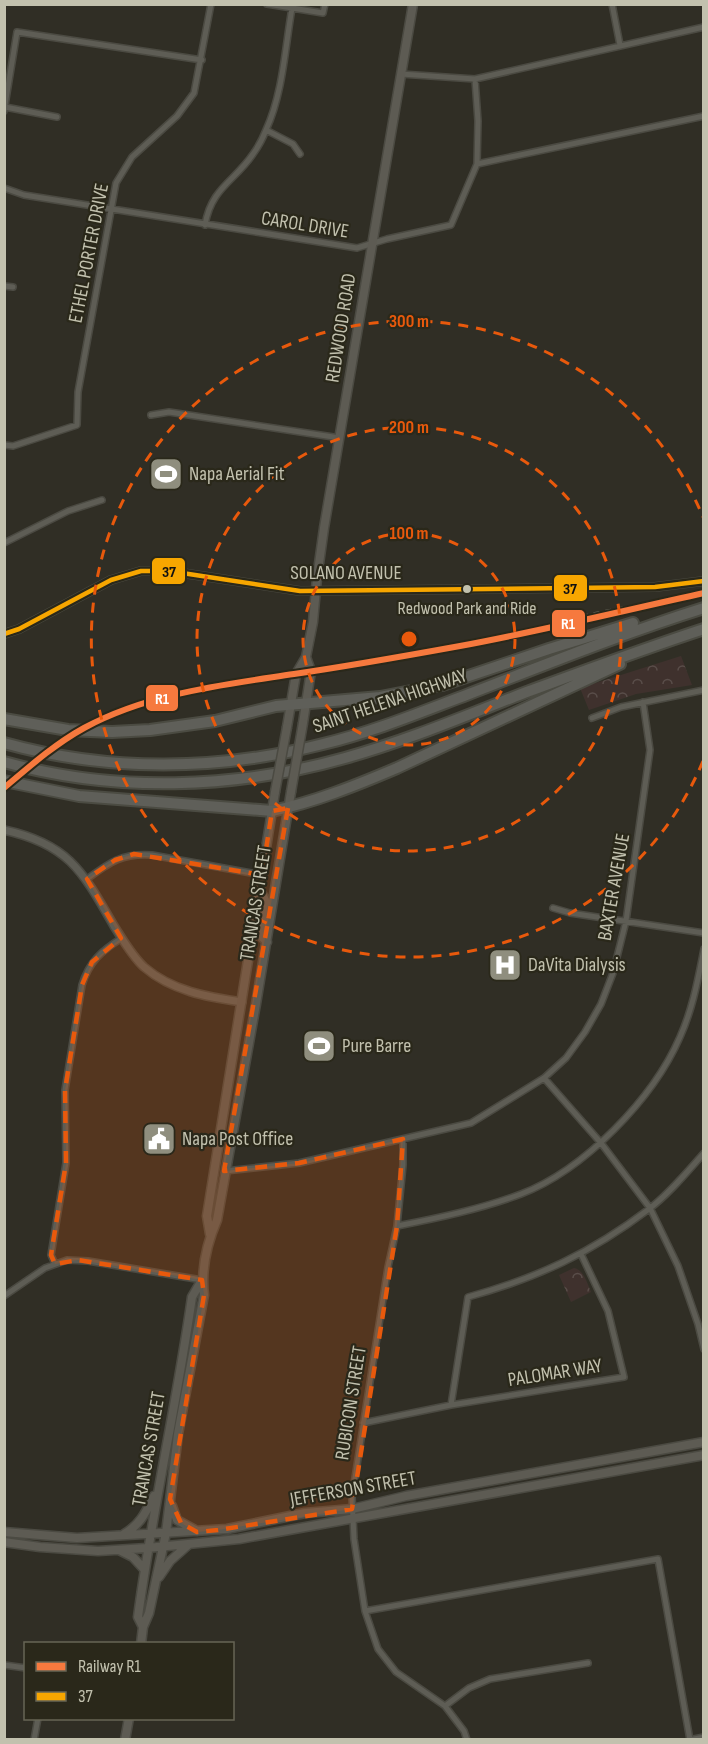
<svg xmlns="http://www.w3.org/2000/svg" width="708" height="1744" viewBox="0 0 708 1744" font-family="'Sofia Sans Condensed',sans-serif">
<defs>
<pattern id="park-crowns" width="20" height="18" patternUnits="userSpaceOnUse" patternTransform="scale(1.5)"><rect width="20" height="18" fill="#3f312d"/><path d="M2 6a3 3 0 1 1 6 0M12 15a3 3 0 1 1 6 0" fill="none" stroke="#594d49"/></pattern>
</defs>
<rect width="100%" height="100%" fill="#302e25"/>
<path fill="url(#park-crowns)" d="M 681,656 L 692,685 L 636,694 L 589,710 L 580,688 Z
M 574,1268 C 584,1270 587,1283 591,1292 L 571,1302 L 559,1275 Z"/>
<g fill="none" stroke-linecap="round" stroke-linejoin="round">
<defs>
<path id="minor" d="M 267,4 L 323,13 L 325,4
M 612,4 L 620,45
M 401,74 L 475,79 L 704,27
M 5,107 L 57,117
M 4,111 L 17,32 L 202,60
M 266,130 L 293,144 L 300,154
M 477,164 L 704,116
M 4,188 L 24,195 L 357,248 L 387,239 L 451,225 L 477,164 L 478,121 L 475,79
M 205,225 C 211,188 235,181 253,154 C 258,147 263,138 266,130 C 283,93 285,48 292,8
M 4,286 L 13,287
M 151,415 L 169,412 L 340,438
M 4,445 L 13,446 L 77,425 L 78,392 L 116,183 L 132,157 L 177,116 L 194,93 L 211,4
M 4,543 L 68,511 L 102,500
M 592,718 L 621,707 L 704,690
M 87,879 C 110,862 122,853 152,855 L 262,875
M 553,908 L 570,913 L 704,933
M 544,1078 L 601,1143 L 650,1208 L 678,1266 L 698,1324 L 704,1349
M 403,1139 L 403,1165 L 397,1226 L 388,1267 L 352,1497 L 354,1539 L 365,1611 L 378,1649 L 396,1672 L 445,1706 L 464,1731 L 467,1740
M 225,1171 L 299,1163 L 471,1123 L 544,1078 L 566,1058 L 585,1032 L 601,1004 L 613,973 L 626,921 L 650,750 L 643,702
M 397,1226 C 438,1218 481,1209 521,1194 C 584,1170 653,1099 680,1037 C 693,1008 698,979 704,949
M 55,1264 L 51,1255 L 66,1163 L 65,1090 L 82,985 C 89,962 101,951 122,938
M 4,1296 L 45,1268 L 67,1260 L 88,1261 L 202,1280
M 451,1405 L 468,1297 C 537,1278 591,1253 649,1209 C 669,1194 687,1172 704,1153
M 363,1423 L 451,1405 L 624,1377 L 608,1311 L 581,1254
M 365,1611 L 658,1559 L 690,1740
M 4,1665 L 26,1668
M 445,1706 L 469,1688 L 490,1679 L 588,1663
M 34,1740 L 38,1718
M 689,1740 L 704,1737"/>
<path id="tertiary" d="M 4,634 L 19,629 L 111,580 L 141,571 L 169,571 L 300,591 L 655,587 L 704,581
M 4,830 C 69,844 83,872 114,926 C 123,940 132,956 144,967 C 172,991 207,997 242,1002"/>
<path id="secondary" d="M 303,723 L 311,671 L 306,657
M 287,727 L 296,674 L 306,657 L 313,622 L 317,578 L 324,528 L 413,4
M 260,890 L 265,900 L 261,936 L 267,942
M 210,1234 L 207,1216 L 275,792
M 172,1506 L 177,1520 L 197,1531
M 4,1532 L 77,1538 L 227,1529 L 305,1513 L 352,1509 L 406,1496 L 704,1442
M 124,1534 C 140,1525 146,1512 154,1496
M 4,1542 L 40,1547 L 98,1551 L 147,1548 L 239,1539 L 704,1455
M 119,1550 L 133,1557 L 144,1569
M 159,1577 L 170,1561 L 188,1545
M 143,1627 L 138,1617 C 152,1510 177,1404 192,1297 L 202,1280
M 141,1644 L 143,1627 L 149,1613 L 166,1533 L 178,1434 L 204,1295 C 201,1270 207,1243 217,1220 L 256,1004 L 291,792
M 125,1740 L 129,1718"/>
<path id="motorway" d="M 4,719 L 68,730 L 112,732 L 150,730 L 215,721 L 276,706 L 380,697 L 442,685 L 549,649 L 633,623
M 4,743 C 108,772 219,771 323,744 C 373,732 421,712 469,694 C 547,664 624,633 704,608
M 4,762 C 115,793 235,789 345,758 C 406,741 465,716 524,693 C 584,671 643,649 704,629
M 4,781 L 79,796 L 272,811 C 315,802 357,785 397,768 L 620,664"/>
</defs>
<use href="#minor" stroke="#4b4a42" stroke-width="8"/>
<use href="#tertiary" stroke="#4b4a42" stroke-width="10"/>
<use href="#secondary" stroke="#4b4a42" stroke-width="11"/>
<use href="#motorway" stroke="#4b4b42" stroke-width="14"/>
<use href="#minor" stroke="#5e5d55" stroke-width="5"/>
<use href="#tertiary" stroke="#5e5d55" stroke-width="7"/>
<use href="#secondary" stroke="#5d5b53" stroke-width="8"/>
<use href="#motorway" stroke="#5f5f59" stroke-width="10"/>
<path stroke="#626158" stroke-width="2" stroke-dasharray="6 6" stroke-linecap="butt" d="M 570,618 L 624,607 L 662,602"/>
<defs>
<path id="secondary-bridge" d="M 275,792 L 287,727
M 291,792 L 303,723"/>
</defs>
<use href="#secondary-bridge" stroke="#4b4a42" stroke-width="11" stroke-linecap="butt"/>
<use href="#secondary-bridge" stroke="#5d5b53" stroke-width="8"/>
<defs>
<path id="bus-1" d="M 4,634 L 19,629 L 111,580 L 141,571 L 169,571 L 300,591 L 655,587 L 704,581"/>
</defs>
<use href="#bus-1" stroke="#2a281a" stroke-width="9"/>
<use href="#bus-1" stroke="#f7a600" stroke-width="4.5"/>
<defs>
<path id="rail-1" d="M 4,788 C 30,766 55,744 84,728 C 149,693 222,685 294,674 C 349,666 405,656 460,646 C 541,631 622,611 704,593"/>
</defs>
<use href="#rail-1" stroke="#2a281a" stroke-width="10"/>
<use href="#rail-1" stroke="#f6793e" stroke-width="6"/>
</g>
<path fill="#e8590c" fill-opacity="0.2" stroke="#e8590c" stroke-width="4.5" stroke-dasharray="12 8" stroke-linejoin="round" d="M 288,808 L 224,1171 L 299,1163 L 403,1139 L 397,1226 L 352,1509 L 218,1530 L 197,1532 L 181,1523 L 170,1499 L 204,1295 L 202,1280 L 78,1260 L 55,1264 L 51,1255 L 66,1163 L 65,1090 L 82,985 L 92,962 L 121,938 L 87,879 L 115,860 L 134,854 L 262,875 L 272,811 Z"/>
<g fill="none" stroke="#e8590c" stroke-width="3" stroke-dasharray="10 8">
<circle cx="409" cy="639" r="106"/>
<circle cx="409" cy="639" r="212"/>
<path d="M703 761A318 318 0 1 1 703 517"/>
</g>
<defs>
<symbol id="stadium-square" viewBox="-11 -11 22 22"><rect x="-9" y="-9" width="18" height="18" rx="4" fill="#8f8e7e" stroke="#2a281a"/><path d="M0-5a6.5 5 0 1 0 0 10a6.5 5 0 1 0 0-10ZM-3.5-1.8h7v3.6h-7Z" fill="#fff"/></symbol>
<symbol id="hospital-square" viewBox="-11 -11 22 22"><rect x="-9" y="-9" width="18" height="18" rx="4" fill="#8f8e7e" stroke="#2a281a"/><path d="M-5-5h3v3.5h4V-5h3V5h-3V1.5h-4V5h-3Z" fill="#fff"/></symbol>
<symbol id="civic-square" viewBox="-11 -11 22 22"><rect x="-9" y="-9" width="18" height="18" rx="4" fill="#8f8e7e" stroke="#2a281a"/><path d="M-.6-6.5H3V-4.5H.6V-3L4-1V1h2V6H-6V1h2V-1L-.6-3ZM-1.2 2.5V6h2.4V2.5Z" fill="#fff"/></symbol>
</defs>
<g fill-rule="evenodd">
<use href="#stadium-square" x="147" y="455" width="38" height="38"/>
<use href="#hospital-square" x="486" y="946" width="38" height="38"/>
<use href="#stadium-square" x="300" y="1027" width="38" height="38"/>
<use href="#civic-square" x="140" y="1120" width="38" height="38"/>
</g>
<circle fill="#c2c1ae" stroke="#2a281a" stroke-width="2" cx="467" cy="589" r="5"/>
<g text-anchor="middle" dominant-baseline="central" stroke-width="4.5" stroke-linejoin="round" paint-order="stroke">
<g font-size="18" fill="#c2c1ae" stroke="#2a281a">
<text x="467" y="608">Redwood Park and Ride</text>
</g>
<g font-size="20" fill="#c2c1ae" stroke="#2a281a">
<text transform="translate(305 225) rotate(9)">CAROL DRIVE</text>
<text transform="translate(89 253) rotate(-79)">ETHEL PORTER DRIVE</text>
<text transform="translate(341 328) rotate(-81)">REDWOOD ROAD</text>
<text x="346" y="573">SOLANO AVENUE</text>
<text transform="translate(390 701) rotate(-19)">SAINT HELENA HIGHWAY</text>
<text transform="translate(614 887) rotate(-80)">BAXTER AVENUE</text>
<text transform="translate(256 903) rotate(-81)">TRANCAS STREET</text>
<text transform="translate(555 1373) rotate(-9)">PALOMAR WAY</text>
<text transform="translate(351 1403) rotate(-81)">RUBICON STREET</text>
<text transform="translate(149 1449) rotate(-80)">TRANCAS STREET</text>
<text transform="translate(353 1489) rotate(-10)">JEFFERSON STREET</text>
</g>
<g font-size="20" fill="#c2c1ae" stroke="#2a281a" text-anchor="start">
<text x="189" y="474">Napa Aerial Fit</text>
<text x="528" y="965">DaVita Dialysis</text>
<text x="342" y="1046">Pure Barre</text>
<text x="182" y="1139">Napa Post Office</text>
</g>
</g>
<circle cx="409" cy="639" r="9" fill="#e8590c" stroke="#2a281a" stroke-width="3"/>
<g font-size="18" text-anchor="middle" font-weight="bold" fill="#e8590c" stroke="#2a281a" stroke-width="4.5" stroke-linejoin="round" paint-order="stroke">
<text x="409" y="327">300 m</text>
<text x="409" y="433">200 m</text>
<text x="409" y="539">100 m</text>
</g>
<g stroke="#2a281a" stroke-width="2">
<rect x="151" y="557" width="35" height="28" rx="6" fill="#f7a600"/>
<rect x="553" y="574" width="35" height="28" rx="6" fill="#f7a600"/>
<rect x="551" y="609" width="35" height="29" rx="6" fill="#f6793e"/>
<rect x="145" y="684" width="34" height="28" rx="6" fill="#f6793e"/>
</g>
<g font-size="16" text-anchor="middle" font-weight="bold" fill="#fff">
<text x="568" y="629">R1</text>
<text x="162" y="704">R1</text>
</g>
<g font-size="16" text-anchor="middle" font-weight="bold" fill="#111">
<text x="169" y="577">37</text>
<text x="570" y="594">37</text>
</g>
<rect width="708" height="1744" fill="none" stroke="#c2c1ae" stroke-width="12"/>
<rect x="24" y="1642" width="210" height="78" fill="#2a281a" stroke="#676555" stroke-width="1.5"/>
<rect x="36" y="1662" width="30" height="9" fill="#f6793e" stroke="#676555" stroke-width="1.5"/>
<text x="78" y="1672" font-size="18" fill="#c2c1ae">Railway R1</text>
<rect x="36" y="1692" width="30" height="9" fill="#f7a600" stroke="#676555" stroke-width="1.5"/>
<text x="78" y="1702" font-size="18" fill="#c2c1ae">37</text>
</svg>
